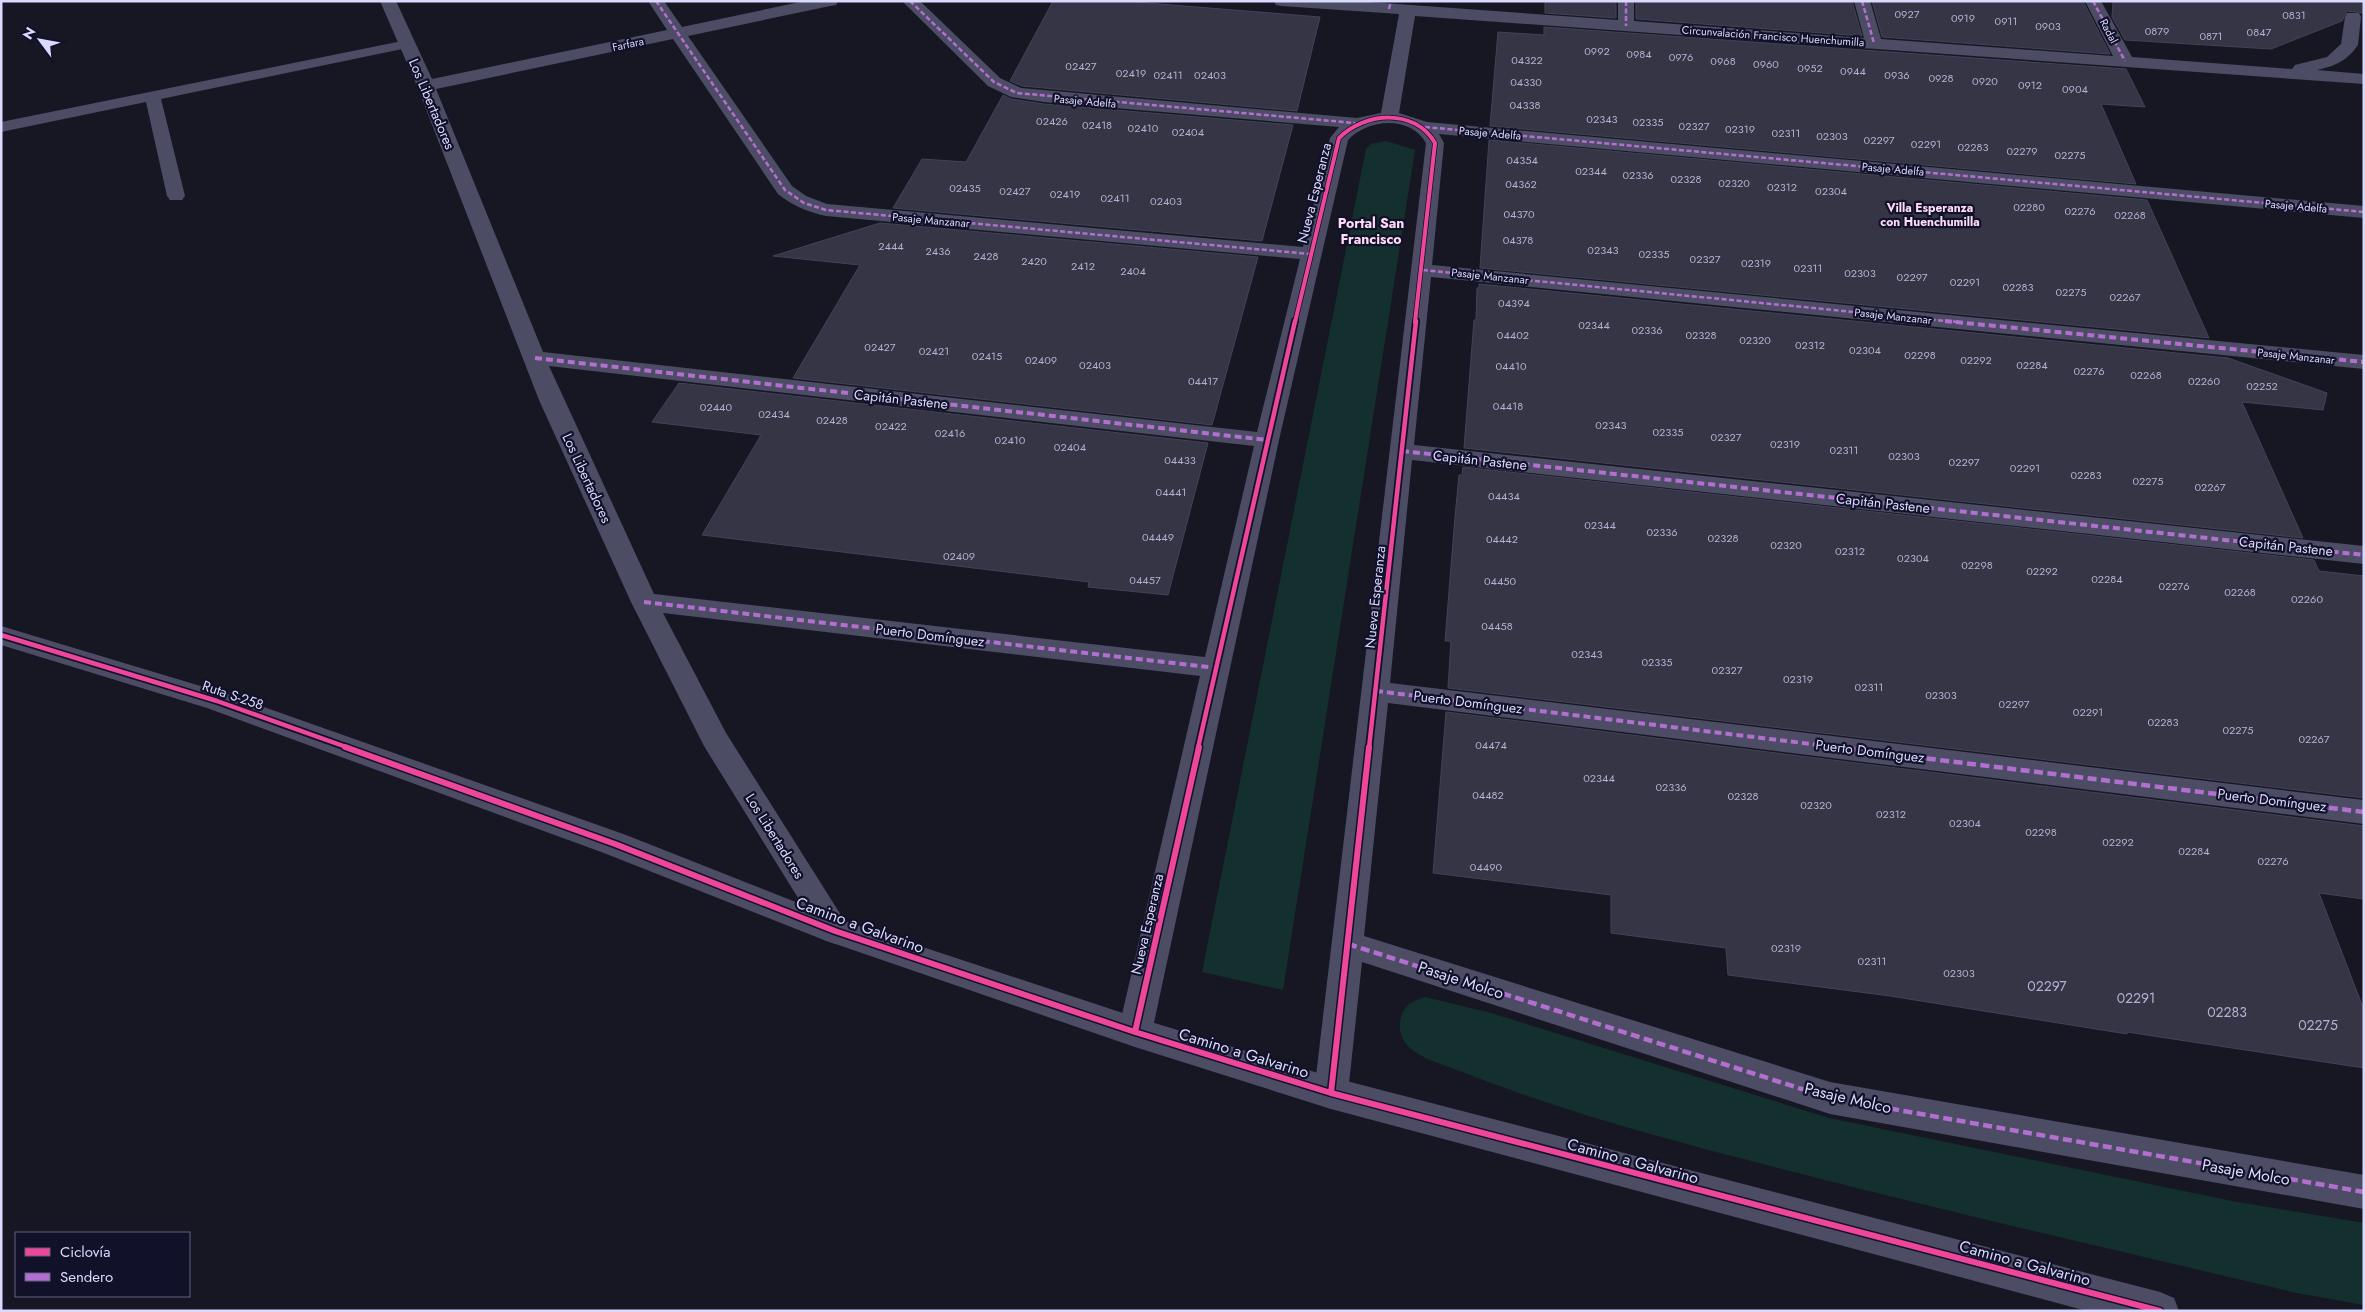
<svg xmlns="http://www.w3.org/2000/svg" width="2365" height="1312" viewBox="0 0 2365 1312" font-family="Jost,sans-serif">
<rect width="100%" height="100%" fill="#171724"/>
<path fill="#14302e" d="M 1386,141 L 1415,150 L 1283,990 L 1202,972 L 1366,149 L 1371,144 Z
M 1425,997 L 1491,1013 L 1829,1118 L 2237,1202 L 2364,1223 L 2364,1305 L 2297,1293 C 2129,1253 1961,1215 1794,1172 C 1681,1143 1568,1114 1460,1071 C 1438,1062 1397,1054 1400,1023 C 1402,1006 1410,1002 1425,997 Z"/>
<path fill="#353546" stroke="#434258" d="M 1053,1 L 1123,1 L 1320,17 L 1297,111 L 1022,86 L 1010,81 Z
M 1545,1 L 1616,1 L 1616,18 L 1545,13 Z
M 1636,1 L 1852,1 L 1862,36 L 1636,19 Z
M 1872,1 L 2083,1 L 2110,54 L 1882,37 Z
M 2113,1 L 2364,1 L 2364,13 L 2347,11 L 2342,21 L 2271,49 L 2125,40 L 2112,17 Z
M 1544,27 L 2126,69 L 2145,107 L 2101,104 L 2136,184 L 1490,126 L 1498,32 L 1544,35 Z
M 1003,95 L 1011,99 L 1044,104 L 1293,125 L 1262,241 L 893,208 L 922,159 L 966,162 Z
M 1489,140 L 2147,200 L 2209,338 L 1480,268 Z
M 880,223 L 1258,257 L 1212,425 L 793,378 L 860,265 L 773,256 Z
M 1479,284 L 2228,358 L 2327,393 L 2323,410 L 2242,402 L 2303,538 L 1464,448 L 1474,320 L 1476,320 L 1477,288 L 1479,288 Z
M 679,383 L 1208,443 L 1168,595 L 1088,587 L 1089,582 L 702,535 L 761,435 L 652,422 Z
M 1463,467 L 2314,560 L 2319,571 L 2364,576 L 2364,798 L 1448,688 L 1451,641 L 1445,641 L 1455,517 L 1459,475 L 1462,475 Z
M 1446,712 L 2364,826 L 2364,899 L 2319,893 L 2364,1010 L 2364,1068 L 2127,1032 L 2127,1034 L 1890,996 L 1728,975 L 1726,948 L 1611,933 L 1611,895 L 1433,873 Z"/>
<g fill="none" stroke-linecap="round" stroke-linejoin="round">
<path fill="#4c4d65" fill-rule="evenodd" d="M 407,40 L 412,41 L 414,44 L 412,47 L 161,99 L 185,196 L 182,200 L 170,200 L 167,196 L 146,102 L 1,132 L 1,122 Z"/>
<path fill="#4c4d65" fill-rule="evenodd" d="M 380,1 L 396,1 L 432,79 L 667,30 L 648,1 L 664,1 L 682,27 L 805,1 L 838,1 L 836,5 L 830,6 L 688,36 L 792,186 L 806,196 L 827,204 L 1303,247 L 1330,138 L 1339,127 L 1044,102 L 1011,97 L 988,86 L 902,1 L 920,1 L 1000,78 L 1021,88 L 1357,118 L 1381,113 L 1399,14 L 1282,6 L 1276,5 L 1274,1 L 1355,1 L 1618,20 L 1618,1 L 1634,1 L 1634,21 L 1864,38 L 1854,1 L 1870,1 L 1881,39 L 2113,56 L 2085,1 L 2101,1 L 2132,57 L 2292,69 L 2295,65 L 2327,57 L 2341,44 L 2345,17 L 2347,13 L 2359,13 L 2361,17 L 2358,45 C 2347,61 2335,66 2317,70 L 2364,74 L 2364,84 L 1415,16 L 1399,113 L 1427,122 L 2364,206 L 2364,218 L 1439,134 L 1444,143 L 1432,265 L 2364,355 L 2364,369 L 1431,277 L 1414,445 L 2364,546 L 2364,564 L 1412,460 L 1390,683 L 2364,800 L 2364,824 L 1388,703 L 1364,936 L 1830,1082 L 2364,1175 L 2364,1209 L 1830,1114 L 1362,962 L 1348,1093 L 1343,1104 L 1331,1109 L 1319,1104 L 1314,1093 L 1426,143 C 1410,115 1368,119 1348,140 L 1279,440 L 1152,1032 L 1147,1042 L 1135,1047 L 1123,1042 L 1118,1032 L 1200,676 L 663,613 L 726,733 L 851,931 L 846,940 L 835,944 L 824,940 L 704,746 L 631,602 L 539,400 L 417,86 ZM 673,39 L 778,194 C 793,206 808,212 826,216 L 1300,259 L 1257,432 L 543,352 L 436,89 ZM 549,366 L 1254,446 L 1205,657 L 654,594 Z"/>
<path fill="#4c4d65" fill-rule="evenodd" d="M 1,626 L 227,694 L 626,835 L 844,921 L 1135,1017 L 1331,1077 L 2160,1292 L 2174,1298 L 2179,1311 L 2087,1311 L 1331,1109 L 1135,1047 L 824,940 L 604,853 L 207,708 L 1,645 Z"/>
<path stroke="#b36fd0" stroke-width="2.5" stroke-dasharray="5 2.5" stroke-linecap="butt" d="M 656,1 L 785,190 L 804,203 L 826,210 L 1310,254
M 910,1 L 994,82 L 1017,93 L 1355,123
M 1626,1 L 1626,26
M 1862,1 L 1874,43
M 2093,1 L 2125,61
M 1389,9 L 1391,1
M 1425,127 L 2364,212
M 1423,270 L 1957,322"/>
<path stroke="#b36fd0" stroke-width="4" stroke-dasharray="7 4" stroke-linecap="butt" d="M 1945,321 L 2364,362
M 535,358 L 1267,440
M 1402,451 L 2364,555
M 644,602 L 1216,668
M 1376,691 L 1844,748"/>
<path stroke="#b36fd0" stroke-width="4.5" stroke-dasharray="9 4.5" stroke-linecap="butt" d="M 1833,747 L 2364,812
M 1348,944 L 1830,1098 L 2364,1192"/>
<defs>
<path id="cycleway-far2" d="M 1295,322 L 1339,138 C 1365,112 1415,108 1435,143 L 1415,322"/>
<path id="cycleway-far1" d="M 1,635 L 217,701 L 349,748
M 1198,748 L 1295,321
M 1369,748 L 1416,321"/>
<path id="cycleway" d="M 345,747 L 615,844 L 835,931 L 1135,1032 L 1331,1093 L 2160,1311
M 1135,1032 L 1199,747
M 1331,1093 L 1369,747"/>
</defs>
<use href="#cycleway-far2" stroke="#12112a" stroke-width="5.5"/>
<use href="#cycleway-far1" stroke="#12112a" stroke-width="8"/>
<use href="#cycleway" stroke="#12112a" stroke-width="9"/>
<use href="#cycleway-far2" stroke="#ed469a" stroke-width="4"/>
<use href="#cycleway-far1" stroke="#ed469a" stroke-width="4.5"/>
<use href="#cycleway" stroke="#ed469a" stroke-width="6"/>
</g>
<g text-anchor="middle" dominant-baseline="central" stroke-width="4.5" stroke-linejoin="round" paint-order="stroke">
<g font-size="11" fill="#b1b1d1">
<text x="1907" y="14">0927</text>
<text x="2294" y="15">0831</text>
<text x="1963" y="18">0919</text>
<text x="2006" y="21">0911</text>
<text x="2048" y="26">0903</text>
<text x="2157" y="31">0879</text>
<text x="2259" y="32">0847</text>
<text x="2211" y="36">0871</text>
<text x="1597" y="51">0992</text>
<text x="1639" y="54">0984</text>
<text x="1681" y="57">0976</text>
<text x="1527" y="60">04322</text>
<text x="1723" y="61">0968</text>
<text x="1766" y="64">0960</text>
<text x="1081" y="66">02427</text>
<text x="1810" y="68">0952</text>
<text x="1853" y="71">0944</text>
<text x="1131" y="73">02419</text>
<text x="1168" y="75">02411</text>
<text x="1210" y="75">02403</text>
<text x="1897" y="75">0936</text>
<text x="1941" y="78">0928</text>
<text x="1985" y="81">0920</text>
<text x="1526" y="82">04330</text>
<text x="2030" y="85">0912</text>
<text x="2075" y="89">0904</text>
<text x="1525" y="105">04338</text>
<text x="1602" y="119">02343</text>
<text x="1052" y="121">02426</text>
<text x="1648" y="122">02335</text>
<text x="1097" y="125">02418</text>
<text x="1694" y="126">02327</text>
<text x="1143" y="128">02410</text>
<text x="1740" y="129">02319</text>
<text x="1188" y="132">02404</text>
<text x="1786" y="133">02311</text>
<text x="1832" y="136">02303</text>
<text x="1879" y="140">02297</text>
<text x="1926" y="144">02291</text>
<text x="1973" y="147">02283</text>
<text x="2022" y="151">02279</text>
<text x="2070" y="155">02275</text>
<text x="1522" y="160">04354</text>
<text x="1591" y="171">02344</text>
<text x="1638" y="175">02336</text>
<text x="1686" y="179">02328</text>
<text x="1734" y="183">02320</text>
<text x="1521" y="184">04362</text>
<text x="1782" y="187">02312</text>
<text x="965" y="188">02435</text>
<text x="1015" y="191">02427</text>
<text x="1831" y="191">02304</text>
<text x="1065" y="194">02419</text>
<text x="1115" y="198">02411</text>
<text x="1166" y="201">02403</text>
<text x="2029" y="207">02280</text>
<text x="2080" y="211">02276</text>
<text x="1519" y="214">04370</text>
<text x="2130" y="215">02268</text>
<text x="1518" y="240">04378</text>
<text x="891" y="246">2444</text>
<text x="1603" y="250">02343</text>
<text x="938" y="251">2436</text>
<text x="1654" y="254">02335</text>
<text x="986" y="256">2428</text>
<text x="1705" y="259">02327</text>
<text x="1034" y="261">2420</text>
<text x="1756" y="263">02319</text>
<text x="1083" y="266">2412</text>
<text x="1808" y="268">02311</text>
<text x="1133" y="271">2404</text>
<text x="1860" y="273">02303</text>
<text x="1912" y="277">02297</text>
<text x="1965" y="282">02291</text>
<text x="2018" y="287">02283</text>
<text x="2071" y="292">02275</text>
<text x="2125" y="297">02267</text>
<text x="1514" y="303">04394</text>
<text x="1594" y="325">02344</text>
<text x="1647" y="330">02336</text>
<text x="1513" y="335">04402</text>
<text x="1701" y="335">02328</text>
<text x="1755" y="340">02320</text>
<text x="1810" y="345">02312</text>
<text x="880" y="347">02427</text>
<text x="1865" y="350">02304</text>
<text x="934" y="351">02421</text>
<text x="1920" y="355">02298</text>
<text x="987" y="356">02415</text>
<text x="1041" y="360">02409</text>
<text x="1976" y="360">02292</text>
<text x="1095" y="365">02403</text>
<text x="2032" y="365">02284</text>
<text x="1511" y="366">04410</text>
<text x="2089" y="371">02276</text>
<text x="2146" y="375">02268</text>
<text x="1203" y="381">04417</text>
<text x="2204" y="381">02260</text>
<text x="2262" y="386">02252</text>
<text x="1508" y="406">04418</text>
<text x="716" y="407">02440</text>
<text x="774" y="414">02434</text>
<text x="832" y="420">02428</text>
<text x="1611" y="425">02343</text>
<text x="891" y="426">02422</text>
<text x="1668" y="432">02335</text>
<text x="950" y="433">02416</text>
<text x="1726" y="437">02327</text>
<text x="1010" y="440">02410</text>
<text x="1785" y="444">02319</text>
<text x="1070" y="447">02404</text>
<text x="1844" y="450">02311</text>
<text x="1904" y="456">02303</text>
<text x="1180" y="460">04433</text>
<text x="1964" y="462">02297</text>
<text x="2025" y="468">02291</text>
<text x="2086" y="475">02283</text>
<text x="2148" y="481">02275</text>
<text x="2210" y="487">02267</text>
<text x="1171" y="492">04441</text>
<text x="1504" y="496">04434</text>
<text x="1600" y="525">02344</text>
<text x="1662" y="532">02336</text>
<text x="1158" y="537">04449</text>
<text x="1723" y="538">02328</text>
<text x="1502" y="539">04442</text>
<text x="1786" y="545">02320</text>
<text x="1850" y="551">02312</text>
<text x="959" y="556">02409</text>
<text x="1913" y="558">02304</text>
<text x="1977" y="565">02298</text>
<text x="2042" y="571">02292</text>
<text x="2107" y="579">02284</text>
<text x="1145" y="580">04457</text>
<text x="1500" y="581">04450</text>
<text x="2174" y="586">02276</text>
<text x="2240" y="592">02268</text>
<text x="2307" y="599">02260</text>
<text x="1497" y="626">04458</text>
<text x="1587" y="654">02343</text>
<text x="1657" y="662">02335</text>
<text x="1727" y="670">02327</text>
<text x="1798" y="679">02319</text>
<text x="1869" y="687">02311</text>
<text x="1941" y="695">02303</text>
<text x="2014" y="704">02297</text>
<text x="2088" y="712">02291</text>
<text x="2163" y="722">02283</text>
<text x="2238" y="730">02275</text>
<text x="2314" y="739">02267</text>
<text x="1491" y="745">04474</text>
<text x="1599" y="778">02344</text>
<text x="1671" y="787">02336</text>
<text x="1488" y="795">04482</text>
<text x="1743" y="796">02328</text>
<text x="1816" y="805">02320</text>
<text x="1891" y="814">02312</text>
<text x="1965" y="823">02304</text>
<text x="2041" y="832">02298</text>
<text x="2118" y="842">02292</text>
<text x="2194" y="851">02284</text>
<text x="2273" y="861">02276</text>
<text x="1486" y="867">04490</text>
<text x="1786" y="948">02319</text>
<text x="1872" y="961">02311</text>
<text x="1959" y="973">02303</text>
</g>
<g font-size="11" fill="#dadaff" stroke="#12112a">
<text transform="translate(2109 31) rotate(62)">Radal</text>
<text transform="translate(1773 36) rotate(4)">Circunvalación Francisco Huenchumilla</text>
<text transform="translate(628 44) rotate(-12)">Farfara</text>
<text transform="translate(1085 101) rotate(5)">Pasaje Adelfa</text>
<text transform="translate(1490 133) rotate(5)">Pasaje Adelfa</text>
<text transform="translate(1893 169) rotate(5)">Pasaje Adelfa</text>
<text transform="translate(2296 206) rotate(5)">Pasaje Adelfa</text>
<text transform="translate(931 220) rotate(5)">Pasaje Manzanar</text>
<text transform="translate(1490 276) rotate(6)">Pasaje Manzanar</text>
<text transform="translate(1893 316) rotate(6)">Pasaje Manzanar</text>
<text transform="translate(2296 356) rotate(6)">Pasaje Manzanar</text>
</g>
<g font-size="12" font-weight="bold" fill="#ffdcf6" stroke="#12112a">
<text x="1930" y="208">Villa Esperanza<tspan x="1930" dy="14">con Huenchumilla</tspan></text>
</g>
<g font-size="14" fill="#dadaff" stroke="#12112a">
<text transform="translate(432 104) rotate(67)">Los Libertadores</text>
<text transform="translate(1314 193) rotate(-76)">Nueva Esperanza</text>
<text transform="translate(901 399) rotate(6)">Capitán Pastene</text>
<text transform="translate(1480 460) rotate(6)">Capitán Pastene</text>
<text transform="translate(587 478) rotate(65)">Los Libertadores</text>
<text transform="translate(1883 503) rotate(6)">Capitán Pastene</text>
<text transform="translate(2286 546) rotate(6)">Capitán Pastene</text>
<text transform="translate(1375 597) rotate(-84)">Nueva Esperanza</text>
<text transform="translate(930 635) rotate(7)">Puerto Domínguez</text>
<text transform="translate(233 695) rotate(19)">Ruta S-258</text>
<text transform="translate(1468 702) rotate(7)">Puerto Domínguez</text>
<text transform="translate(1870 751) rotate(7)">Puerto Domínguez</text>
<text transform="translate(2272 800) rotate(7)">Puerto Domínguez</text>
<text transform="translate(775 836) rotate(58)">Los Libertadores</text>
<text transform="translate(1147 924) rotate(-77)">Nueva Esperanza</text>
</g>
<g font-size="14" font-weight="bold" fill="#ffdcf6" stroke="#12112a">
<text x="1371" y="223">Portal San<tspan x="1371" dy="16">Francisco</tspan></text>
</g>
<g font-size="14" fill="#b1b1d1">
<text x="2047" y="986">02297</text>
<text x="2136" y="998">02291</text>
<text x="2227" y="1012">02283</text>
<text x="2318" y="1025">02275</text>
</g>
<g font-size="16" fill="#dadaff" stroke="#12112a">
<text transform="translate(860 925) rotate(20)">Camino a Galvarino</text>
<text transform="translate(1461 980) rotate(18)">Pasaje Molco</text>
<text transform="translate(1244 1053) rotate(17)">Camino a Galvarino</text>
<text transform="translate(1848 1098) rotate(13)">Pasaje Molco</text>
<text transform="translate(1633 1161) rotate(15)">Camino a Galvarino</text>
<text transform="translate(2246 1172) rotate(10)">Pasaje Molco</text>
<text transform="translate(2025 1263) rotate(15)">Camino a Galvarino</text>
</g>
</g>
<rect width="2365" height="1312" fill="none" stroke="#dadaff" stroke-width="5"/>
<rect x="15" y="1232" width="175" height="65" fill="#12112a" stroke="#62617f"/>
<rect x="25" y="1248" width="25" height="8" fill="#ed469a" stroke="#62617f"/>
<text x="60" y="1257" font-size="15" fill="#dadaff">Ciclovía</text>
<rect x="25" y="1273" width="25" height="8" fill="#b36fd0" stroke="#62617f"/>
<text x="60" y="1282" font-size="15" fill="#dadaff">Sendero</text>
<g transform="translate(40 40) rotate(302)" stroke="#12112a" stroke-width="4" paint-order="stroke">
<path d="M0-4L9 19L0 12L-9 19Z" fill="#dadaff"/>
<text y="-8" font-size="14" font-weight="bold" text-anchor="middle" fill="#dadaff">N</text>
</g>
</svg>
